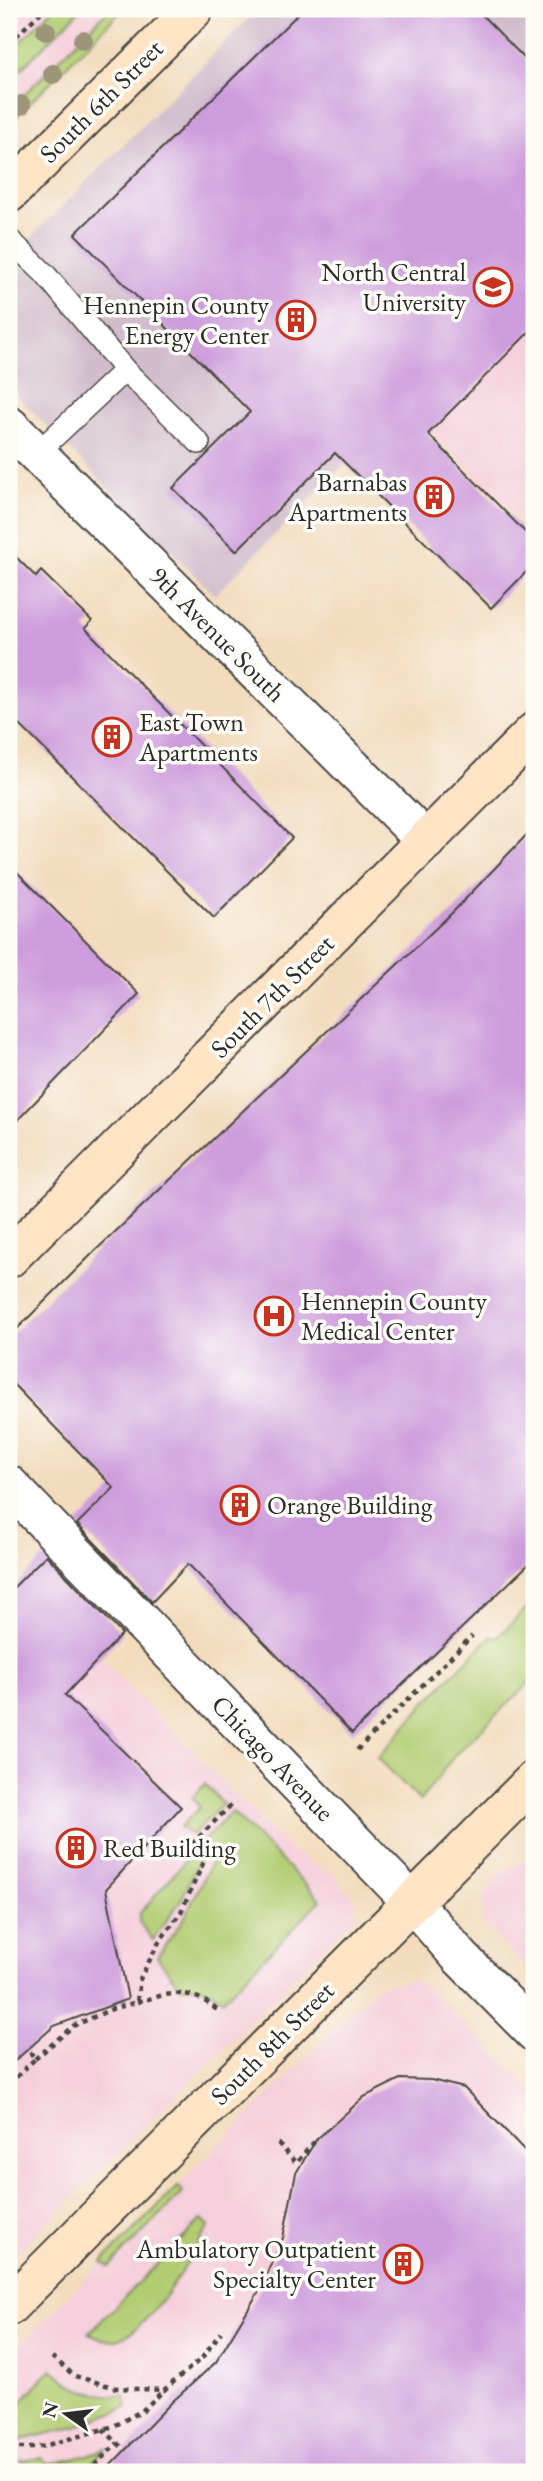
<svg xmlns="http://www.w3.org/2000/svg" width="543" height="2481" viewBox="0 0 543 2481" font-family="'EB Garamond',serif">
<rect width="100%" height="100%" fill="#fdfcf7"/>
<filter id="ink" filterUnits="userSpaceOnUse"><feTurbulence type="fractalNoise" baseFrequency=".0143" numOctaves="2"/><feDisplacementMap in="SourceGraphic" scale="14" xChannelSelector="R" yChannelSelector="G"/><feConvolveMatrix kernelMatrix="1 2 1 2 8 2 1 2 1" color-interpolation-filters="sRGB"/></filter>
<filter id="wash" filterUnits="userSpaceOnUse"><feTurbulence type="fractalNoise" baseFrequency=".00686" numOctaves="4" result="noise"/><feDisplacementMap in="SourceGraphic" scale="28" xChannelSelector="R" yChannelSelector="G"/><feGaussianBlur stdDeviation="1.57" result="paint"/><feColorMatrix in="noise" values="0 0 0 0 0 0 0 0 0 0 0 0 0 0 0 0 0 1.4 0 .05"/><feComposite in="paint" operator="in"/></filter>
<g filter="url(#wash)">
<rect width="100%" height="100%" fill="#f3dcbe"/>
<path fill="#f5cfdb" d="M 9,9 L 124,9 L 9,125 Z
M 534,203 L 534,533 L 370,372 Z
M 9,1568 L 293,1852 L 334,1875 L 356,1903 L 354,1918 L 9,2261 Z
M 534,1856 L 534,1975 L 484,1924 L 483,1897 L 499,1874 Z
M 414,1979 L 438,1998 L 534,2092 L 534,2472 L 9,2472 L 9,2355 L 378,1986 Z"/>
<path fill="#d1bdcc" d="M 258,9 L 534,9 L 534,203 L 320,423 L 352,457 L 215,595 L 9,388 L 9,260 Z"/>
<path fill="#b2cc72" stroke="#6e7c4e" stroke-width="2" d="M 53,9 L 81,9 L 9,81 L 9,53 Z
M 109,9 L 123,9 L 9,124 L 9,110 Z
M 534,1601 L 534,1678 L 455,1755 L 420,1801 L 378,1758 L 425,1703 L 491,1636 L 498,1637 Z
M 205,1784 L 223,1804 L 192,1835 L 180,1827 L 200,1807 L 192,1798 Z
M 232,1812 L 321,1900 L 223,2000 C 208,1989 199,1984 180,1987 L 157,1957 L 186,1915 L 213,1859 L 200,1844 Z
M 192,1853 L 199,1861 L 182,1898 L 153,1940 L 139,1922 L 140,1913 Z
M 178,2186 L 183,2192 L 109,2267 L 102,2262 Z
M 202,2219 L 209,2226 C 191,2255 150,2332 116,2340 C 107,2342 98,2337 89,2333 Z
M 52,2369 C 78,2393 91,2395 125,2396 L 127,2407 L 76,2427 L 17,2441 L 9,2432 L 9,2414 Z
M 107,2448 L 82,2472 L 31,2472 L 20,2461 L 41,2458 L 47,2463 C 68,2462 87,2456 107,2448 Z"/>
<g id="blocks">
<path fill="#cd9cdc" d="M 303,9 L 476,9 L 534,68 L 534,327 L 428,434 L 534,541 L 534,564 L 491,608 L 335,453 L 236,551 L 173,488 L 250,412 L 75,234 Z
M 9,550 L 36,577 L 41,571 L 92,621 L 85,628 L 292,838 L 214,918 L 9,714 Z
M 534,827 L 534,1559 L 352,1733 L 188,1564 L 152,1602 L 77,1524 L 114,1488 L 9,1380 L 9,1337 L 95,1251 L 454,911 Z
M 9,864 L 139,994 L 9,1129 Z
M 46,1555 L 122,1634 L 65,1695 L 181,1807 L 106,1889 L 128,1999 L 54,2026 L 9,2066 L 9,1592 Z
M 400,2079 L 431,2080 L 464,2088 L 534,2160 L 534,2472 L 104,2472 L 172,2402 L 216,2362 L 259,2291 L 283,2238 L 296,2173 L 316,2140 L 364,2097 Z"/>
</g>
</g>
<g filter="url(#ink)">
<use href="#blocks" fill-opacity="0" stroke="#494641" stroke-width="2"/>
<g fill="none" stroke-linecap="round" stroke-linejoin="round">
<defs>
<path id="service" d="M 9,239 L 45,274 L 125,370 L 199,443
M 36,454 L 125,370"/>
<path id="minor" d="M 9,426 L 426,841"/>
<path id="tertiary" d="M 9,1485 L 412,1902 L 461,1958 L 534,2032"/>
<path id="secondary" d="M 9,193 L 194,9
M 9,1258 L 534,732
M 9,2306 L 534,1780"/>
</defs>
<use href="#service" stroke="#494641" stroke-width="24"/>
<use href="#minor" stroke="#494641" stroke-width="42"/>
<use href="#tertiary" stroke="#494641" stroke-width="42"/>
<use href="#secondary" stroke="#494641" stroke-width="42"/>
<path stroke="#494641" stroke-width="4.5" stroke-dasharray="5 5" stroke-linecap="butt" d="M 9,43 L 44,9
M 357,1750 L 472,1636
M 137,2002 C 170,1993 190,1986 218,2011
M 35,2059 L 73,2026 L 112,2009 L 137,2002 L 140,1979 L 159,1942 L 181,1912 L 205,1859 L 191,1845 L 231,1805
M 9,2084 L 35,2059 L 28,2049
M 278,2143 L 296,2163 L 316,2140
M 52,2357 L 75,2376 L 116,2388 L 164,2390 L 202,2358 L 221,2332
M 103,2429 L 125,2450
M 9,2448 L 37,2448 L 114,2426 L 143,2410 L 164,2390
M 87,2472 L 118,2443"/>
<use href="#service" stroke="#fff" stroke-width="21"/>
<use href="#minor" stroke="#fff" stroke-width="38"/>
<use href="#tertiary" stroke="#fff" stroke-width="38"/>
<use href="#secondary" stroke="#ffe4c6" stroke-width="38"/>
</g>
<g fill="#9c9579">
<circle cx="46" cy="31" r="10"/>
<circle cx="83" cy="40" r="10"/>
<circle cx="53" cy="74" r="10"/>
<circle cx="21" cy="105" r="10"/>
</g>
</g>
<defs>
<symbol id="university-ring" viewBox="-11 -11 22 22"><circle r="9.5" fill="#fdfcf7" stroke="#c8321e" stroke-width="1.5"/><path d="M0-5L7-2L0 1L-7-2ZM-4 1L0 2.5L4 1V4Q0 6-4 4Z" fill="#c8321e"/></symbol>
<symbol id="building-ring" viewBox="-11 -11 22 22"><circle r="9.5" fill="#fdfcf7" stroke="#c8321e" stroke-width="1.5"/><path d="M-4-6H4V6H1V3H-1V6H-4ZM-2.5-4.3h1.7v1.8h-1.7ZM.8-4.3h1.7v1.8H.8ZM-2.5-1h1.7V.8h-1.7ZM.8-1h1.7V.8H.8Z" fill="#c8321e"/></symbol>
<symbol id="hospital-ring" viewBox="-11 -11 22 22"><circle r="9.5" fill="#fdfcf7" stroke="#c8321e" stroke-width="1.5"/><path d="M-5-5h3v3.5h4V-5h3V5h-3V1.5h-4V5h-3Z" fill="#c8321e"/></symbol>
</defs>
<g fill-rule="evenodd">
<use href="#university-ring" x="471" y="265" width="44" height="44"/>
<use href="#building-ring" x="274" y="298" width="44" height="44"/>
<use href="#building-ring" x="412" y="475" width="44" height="44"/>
<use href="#building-ring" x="90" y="715" width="44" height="44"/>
<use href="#hospital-ring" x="252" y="1294" width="44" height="44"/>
<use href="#building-ring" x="218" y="1483" width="44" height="44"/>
<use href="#building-ring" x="54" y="1826" width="44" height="44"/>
<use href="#building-ring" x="381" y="2242" width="44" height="44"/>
</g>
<g text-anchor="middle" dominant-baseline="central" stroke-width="7" stroke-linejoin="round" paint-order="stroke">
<g font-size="26" fill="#2b2b2b" stroke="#fdfcf7">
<text transform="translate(101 101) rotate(-45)">South 6th Street</text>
<text transform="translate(218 634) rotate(45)">9th Avenue South</text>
<text transform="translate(272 996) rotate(-45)">South 7th Street</text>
<text transform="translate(273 1758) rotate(46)">Chicago Avenue</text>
<text transform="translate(272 2043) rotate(-45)">South 8th Street</text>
</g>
<g font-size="26" fill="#2b2b2b" stroke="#fdfcf7" text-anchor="end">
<text x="466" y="272">North Central<tspan x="466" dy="30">University</tspan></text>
<text x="269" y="305">Hennepin County<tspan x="269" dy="30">Energy Center</tspan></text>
<text x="407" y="482">Barnabas<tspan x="407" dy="30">Apartments</tspan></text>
<text x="139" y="722" text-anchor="start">East Town<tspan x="139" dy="30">Apartments</tspan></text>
<text x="301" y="1301" text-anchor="start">Hennepin County<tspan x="301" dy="30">Medical Center</tspan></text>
<text x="267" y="1505" text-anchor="start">Orange Building</text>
<text x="103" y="1848" text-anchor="start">Red Building</text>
<text x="376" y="2249">Ambulatory Outpatient<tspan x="376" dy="30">Specialty Center</tspan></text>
</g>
</g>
<rect width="543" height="2481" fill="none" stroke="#fdfcf7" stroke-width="35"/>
<g transform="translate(66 2414) rotate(284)" stroke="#fdfcf7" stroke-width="5" paint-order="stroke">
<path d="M0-5L12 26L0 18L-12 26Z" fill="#2b2b2b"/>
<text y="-10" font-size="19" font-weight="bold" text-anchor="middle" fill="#2b2b2b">N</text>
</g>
</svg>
